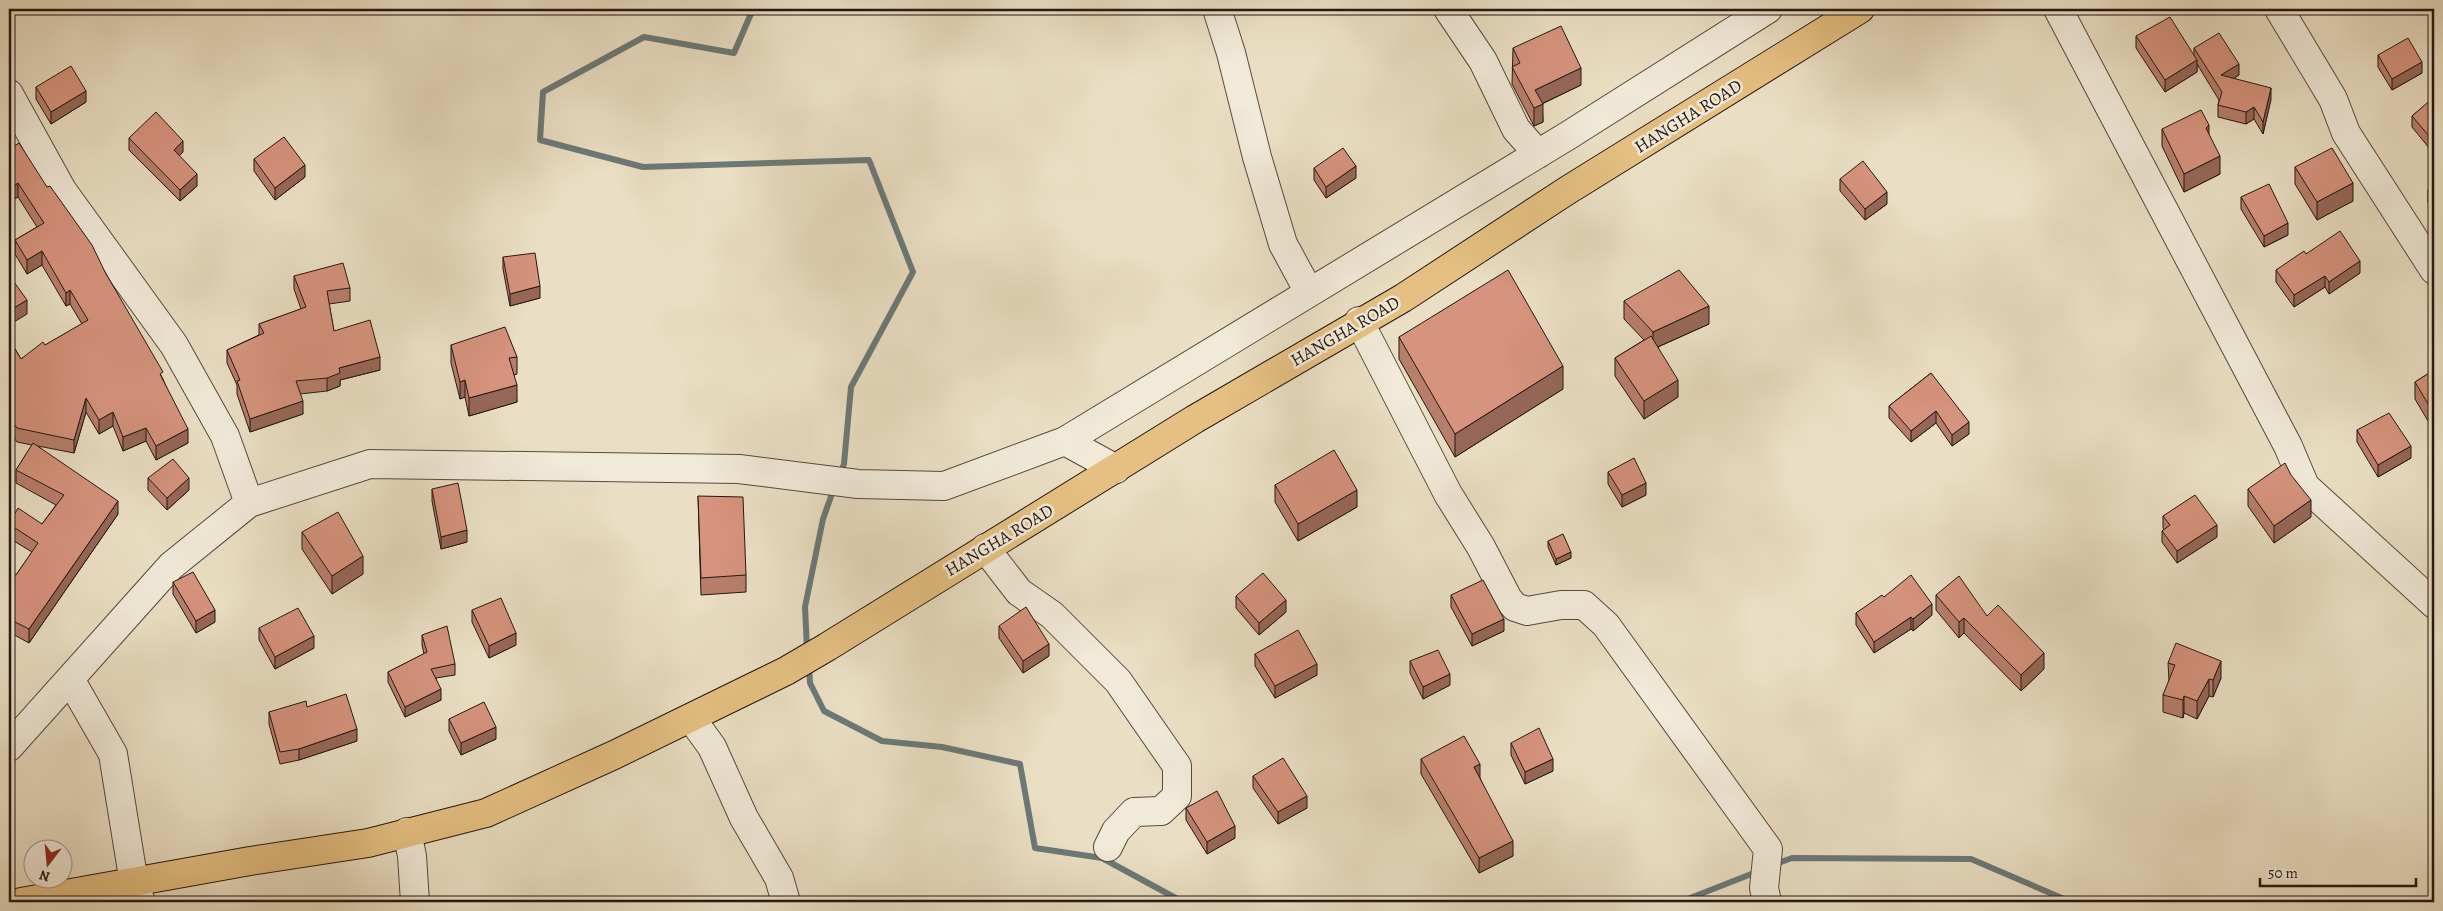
<svg xmlns="http://www.w3.org/2000/svg" width="2443" height="911" viewBox="0 0 2443 911" font-family="Alegreya,serif">
<rect width="100%" height="100%" fill="#eadfc4"/>
<filter id="stains"><feTurbulence type="fractalNoise" baseFrequency=".004" numOctaves="4"/><feColorMatrix values="0 0 0 0 .2 0 0 0 0 .09 0 0 0 0 .02 0 0 0 .5 -.17"/></filter>
<radialGradient id="worn" r=".72"><stop offset=".6" stop-color="#630" stop-opacity="0"/><stop offset="1" stop-color="#630" stop-opacity=".3"/></radialGradient>
<g fill="none" stroke-linecap="round" stroke-linejoin="round">
<path stroke="#6b7978" stroke-width="6" d="M 753,9 L 734,53 L 644,37 L 543,92 L 540,140 L 643,167 L 869,160 L 913,272 L 851,387 L 844,464 L 840,474
M 807,649 L 805,607 L 823,519 L 834,488
M 809,667 L 810,683 L 824,711 L 882,741 L 942,747 L 1020,764 L 1035,848 L 1102,858 L 1183,902
M 1773,865 L 1792,858 L 1971,859 L 2071,902
M 1680,902 L 1759,871"/>
<defs>
<path id="minor" d="M 1217,9 L 1231,53 L 1257,157 L 1283,244 L 1309,292
M 1448,9 L 1483,61 L 1516,129 L 1538,154
M 2058,9 L 2288,446 L 2305,486 L 2434,604
M 2279,9 L 2333,99 L 2346,133 L 2434,270
M 9,94 L 62,190 L 174,345 L 225,436 L 249,503
M 1359,321 L 1448,494 L 1481,547 L 1508,599 L 1515,607 L 1527,611 L 1561,605 L 1584,605 L 1606,625 L 1768,849 L 1764,888 L 1767,902
M 1065,441 L 1569,135 L 1768,9
M 985,548 L 1019,592 L 1052,615 L 1118,681 L 1177,766 L 1177,796 L 1161,811 L 1134,812 L 1116,831 L 1108,847
M 70,679 L 113,754 L 134,883 L 141,902
M 691,718 L 712,747 L 744,818 L 779,878 L 786,902
M 9,747 L 171,566 L 249,503 L 370,464 L 739,469 L 858,484 L 944,486 L 1065,441 L 1116,469
M 407,832 L 412,856 L 415,902"/>
<path id="highway" d="M 21,902 L 250,861 L 368,843 L 486,813 L 614,755 L 786,671 L 827,647 L 1195,419 L 1403,298 L 1568,190 L 1860,9"/>
</defs>
<use href="#minor" stroke="#55493e" stroke-width="30"/>
<use href="#highway" stroke="#231711" stroke-width="30"/>
<use href="#minor" stroke="#f1ead9" stroke-width="28"/>
<use href="#highway" stroke="#e5c082" stroke-width="28"/>
</g>
<path fill="#b87e6c" stroke="#231711" d="M 2136,36 L 2194,56 L 2194,48 L 2239,75 L 2234,78 L 2271,99 L 2263,134 L 2254,119 L 2246,124 L 2218,117 L 2218,105 L 2219,100 L 2197,64 L 2197,72 L 2165,92 L 2136,48 Z
M 1513,48 L 1581,85 L 1542,104 L 1543,122 L 1534,126 L 1512,84 Z
M 2378,55 L 2422,73 L 2392,90 L 2378,67 Z
M 36,87 L 86,102 L 51,124 L 36,99 Z
M 2434,98 L 2434,154 L 2412,127 L 2412,116 Z
M 2162,129 L 2209,136 L 2220,174 L 2184,192 L 2162,146 Z
M 129,138 L 183,152 L 179,156 L 197,186 L 180,201 L 129,150 Z
M 9,149 L 47,187 L 105,272 L 163,379 L 188,443 L 156,460 L 146,441 L 123,451 L 113,426 L 99,434 L 86,412 L 74,453 L 38,446 L 118,514 L 29,643 L 9,632 L 9,579 L 16,575 L 32,552 L 9,538 L 9,524 L 42,524 L 56,505 L 16,483 L 16,470 L 32,445 L 17,442 L 9,431 L 9,339 L 21,359 L 82,324 L 70,304 L 66,306 L 42,265 L 27,274 L 15,254 L 15,240 L 37,227 L 18,197 L 10,201 L 9,199 Z
M 254,159 L 305,177 L 275,200 L 254,171 Z
M 2295,167 L 2353,201 L 2317,220 L 2295,184 Z
M 1314,168 L 1356,178 L 1326,198 L 1314,180 Z
M 1840,179 L 1887,204 L 1865,220 L 1840,191 Z
M 2434,187 L 2434,215 L 2428,202 L 2428,190 Z
M 2241,197 L 2288,235 L 2264,247 L 2241,209 Z
M 2306,254 L 2360,273 L 2329,294 L 2325,287 L 2294,307 L 2276,282 L 2276,270 Z
M 503,257 L 540,298 L 510,306 L 503,269 Z
M 294,276 L 350,288 L 350,301 L 329,304 L 334,331 L 380,370 L 340,380 L 340,386 L 327,391 L 300,394 L 303,414 L 250,432 L 237,394 L 237,385 L 227,363 L 227,350 L 259,335 L 259,324 L 301,309 L 294,289 Z
M 1624,301 L 1709,324 L 1658,347 L 1678,397 L 1644,419 L 1615,376 L 1615,358 L 1644,340 L 1624,319 Z
M 1399,337 L 1563,389 L 1455,457 L 1399,359 Z
M 451,345 L 517,357 L 517,374 L 514,375 L 517,402 L 469,416 L 465,397 L 460,399 L 451,363 Z
M 2434,370 L 2434,431 L 2415,399 L 2415,382 Z
M 1931,373 L 1969,434 L 1952,446 L 1936,423 L 1911,442 L 1889,418 L 1889,406 Z
M 2357,430 L 2411,458 L 2378,477 L 2357,442 Z
M 1608,472 L 1646,495 L 1622,507 L 1608,484 Z
M 148,478 L 189,490 L 167,510 L 148,490 Z
M 1275,485 L 1357,507 L 1298,541 L 1275,502 Z
M 432,489 L 467,542 L 441,549 L 432,501 Z
M 2248,489 L 2311,517 L 2274,543 L 2248,506 Z
M 698,496 L 746,575 L 746,592 L 701,595 Z
M 2163,516 L 2217,537 L 2177,563 L 2162,542 L 2162,531 L 2164,530 L 2163,528 Z
M 302,532 L 363,574 L 332,594 L 302,549 Z
M 1548,541 L 1571,558 L 1556,565 L 1548,547 Z
M 173,582 L 215,622 L 196,633 L 173,594 Z
M 1451,595 L 1504,631 L 1472,646 L 1451,607 Z
M 1936,595 L 1987,616 L 2044,669 L 2021,691 L 1964,633 L 1959,638 L 1936,610 Z
M 1236,596 L 1286,612 L 1259,635 L 1236,608 Z
M 1884,597 L 1932,615 L 1913,631 L 1911,629 L 1874,653 L 1856,625 L 1856,613 Z
M 472,610 L 516,645 L 489,658 L 472,622 Z
M 999,626 L 1049,656 L 1023,673 L 999,638 Z
M 259,628 L 314,648 L 275,669 L 259,640 Z
M 422,635 L 455,664 L 455,675 L 436,678 L 441,700 L 405,717 L 388,682 L 388,672 L 424,654 L 422,645 Z
M 1255,654 L 1317,675 L 1275,698 L 1255,666 Z
M 1410,661 L 1450,685 L 1423,699 L 1410,673 Z
M 2168,663 L 2221,678 L 2213,697 L 2209,696 L 2197,719 L 2184,713 L 2183,718 L 2163,712 L 2163,695 L 2169,681 Z
M 307,707 L 357,741 L 299,760 L 280,764 L 269,724 L 269,712 Z
M 449,719 L 496,739 L 461,755 L 449,731 Z
M 1511,743 L 1553,771 L 1525,784 L 1511,755 Z
M 1421,759 L 1480,778 L 1513,856 L 1479,873 L 1421,774 Z
M 1253,776 L 1307,808 L 1278,824 L 1253,788 Z
M 1186,808 L 1235,838 L 1207,854 L 1186,820 Z"/>
<path fill="#966758" stroke="#231711" d="M 9,9 L 21,9 L 9,13 Z
M 2197,60 L 2197,72 L 2165,92 L 2165,80 Z
M 2422,62 L 2422,73 L 2392,90 L 2392,79 Z
M 2239,64 L 2239,75 L 2221,87 L 2221,75 Z
M 1581,68 L 1581,85 L 1535,107 L 1535,90 Z
M 2271,88 L 2271,99 L 2263,134 L 2263,122 Z
M 86,91 L 86,102 L 51,124 L 51,112 Z
M 1543,104 L 1543,122 L 1534,126 L 1534,108 Z
M 2254,107 L 2254,119 L 2246,124 L 2246,112 Z
M 2209,125 L 2209,142 L 2206,128 Z
M 183,141 L 183,152 L 174,161 L 174,150 Z
M 2220,156 L 2220,174 L 2184,192 L 2184,174 Z
M 305,165 L 305,177 L 275,200 L 275,188 Z
M 1356,166 L 1356,178 L 1326,198 L 1326,187 Z
M 197,174 L 197,186 L 180,201 L 180,190 Z
M 18,183 L 18,197 L 10,201 L 10,188 Z
M 2353,183 L 2353,201 L 2317,220 L 2317,202 Z
M 1887,192 L 1887,204 L 1865,220 L 1865,209 Z
M 2288,223 L 2288,235 L 2264,247 L 2264,236 Z
M 42,251 L 42,265 L 27,274 L 27,260 Z
M 2360,261 L 2360,273 L 2329,294 L 2329,282 Z
M 2325,276 L 2325,287 L 2294,307 L 2294,295 Z
M 540,286 L 540,298 L 510,306 L 510,294 Z
M 70,290 L 70,304 L 66,306 L 66,293 Z
M 27,300 L 27,314 L 9,325 L 9,311 Z
M 1709,306 L 1709,324 L 1653,349 L 1653,332 Z
M 380,357 L 380,370 L 340,380 L 340,386 L 327,391 L 327,378 L 339,368 Z
M 1563,366 L 1563,389 L 1455,457 L 1455,434 Z
M 465,380 L 465,397 L 460,399 L 460,382 Z
M 1678,380 L 1678,397 L 1644,419 L 1644,401 Z
M 517,385 L 517,402 L 469,416 L 469,398 Z
M 86,398 L 86,412 L 74,453 L 74,440 Z
M 303,401 L 303,414 L 250,432 L 250,419 Z
M 1936,411 L 1936,423 L 1911,442 L 1911,431 Z
M 113,412 L 113,426 L 99,434 L 99,420 Z
M 1969,422 L 1969,434 L 1952,446 L 1952,435 Z
M 146,428 L 146,441 L 123,451 L 123,437 Z
M 188,429 L 188,443 L 156,460 L 156,446 Z
M 2411,446 L 2411,458 L 2378,477 L 2378,465 Z
M 189,478 L 189,490 L 167,510 L 167,498 Z
M 1646,483 L 1646,495 L 1622,507 L 1622,495 Z
M 1357,490 L 1357,507 L 1298,541 L 1298,524 Z
M 2311,500 L 2311,517 L 2274,543 L 2274,526 Z
M 118,501 L 118,514 L 29,643 L 29,629 Z
M 2217,525 L 2217,537 L 2177,563 L 2177,551 Z
M 467,530 L 467,542 L 441,549 L 441,537 Z
M 1571,552 L 1571,558 L 1556,565 L 1556,559 Z
M 363,556 L 363,574 L 332,594 L 332,576 Z
M 1286,600 L 1286,612 L 1259,635 L 1259,623 Z
M 1932,604 L 1932,615 L 1913,631 L 1913,619 Z
M 215,610 L 215,622 L 196,633 L 196,621 Z
M 1911,617 L 1911,629 L 1874,653 L 1874,642 Z
M 1964,618 L 1964,633 L 1959,638 L 1959,622 Z
M 1504,619 L 1504,631 L 1472,646 L 1472,634 Z
M 516,633 L 516,645 L 489,658 L 489,646 Z
M 314,636 L 314,648 L 275,669 L 275,657 Z
M 1049,644 L 1049,656 L 1023,673 L 1023,661 Z
M 2044,653 L 2044,669 L 2021,691 L 2021,675 Z
M 2221,661 L 2221,678 L 2213,697 L 2213,680 Z
M 1317,664 L 1317,675 L 1275,698 L 1275,686 Z
M 1450,674 L 1450,685 L 1423,699 L 1423,687 Z
M 2209,679 L 2209,696 L 2197,719 L 2197,701 Z
M 441,689 L 441,700 L 405,717 L 405,707 Z
M 2184,696 L 2184,713 L 2183,718 L 2183,700 Z
M 496,727 L 496,739 L 461,755 L 461,743 Z
M 357,729 L 357,741 L 299,760 L 299,749 Z
M 1553,759 L 1553,771 L 1525,784 L 1525,772 Z
M 1480,764 L 1480,779 L 1474,767 Z
M 1307,796 L 1307,808 L 1278,824 L 1278,812 Z
M 1235,826 L 1235,838 L 1207,854 L 1207,842 Z
M 1513,841 L 1513,856 L 1479,873 L 1479,858 Z"/>
<path fill="#d6937d" stroke="#231711" d="M 2170,17 L 2197,60 L 2165,80 L 2136,36 Z
M 1561,26 L 1581,68 L 1535,90 L 1543,104 L 1534,108 L 1512,67 L 1520,63 L 1513,48 Z
M 2219,33 L 2239,64 L 2221,75 L 2271,88 L 2263,122 L 2254,107 L 2246,112 L 2218,105 L 2222,92 L 2194,48 Z
M 2408,38 L 2422,62 L 2392,79 L 2378,55 Z
M 71,66 L 86,91 L 51,112 L 36,87 Z
M 2434,97 L 2434,142 L 2412,116 Z
M 2201,110 L 2209,125 L 2206,128 L 2220,156 L 2184,174 L 2162,129 Z
M 156,112 L 183,141 L 174,150 L 197,174 L 180,190 L 129,138 Z
M 284,137 L 305,165 L 275,188 L 254,159 Z
M 19,143 L 47,187 L 50,186 L 92,245 L 105,272 L 163,372 L 160,374 L 188,429 L 156,446 L 146,428 L 123,437 L 113,412 L 99,420 L 86,398 L 74,440 L 17,428 L 9,417 L 9,339 L 21,359 L 43,342 L 45,345 L 88,320 L 70,290 L 66,293 L 42,251 L 27,260 L 15,240 L 44,223 L 18,183 L 10,188 L 9,185 L 9,149 Z
M 1343,148 L 1356,166 L 1326,187 L 1314,168 Z
M 2332,148 L 2353,183 L 2317,202 L 2295,167 Z
M 1863,161 L 1887,192 L 1865,209 L 1840,179 Z
M 2269,184 L 2288,223 L 2264,236 L 2241,197 Z
M 2434,187 L 2434,203 L 2428,190 Z
M 2340,231 L 2360,261 L 2329,282 L 2325,276 L 2294,295 L 2276,270 L 2304,251 L 2306,254 Z
M 535,253 L 540,286 L 510,294 L 503,257 Z
M 343,263 L 350,288 L 327,291 L 334,331 L 370,320 L 380,357 L 339,368 L 340,373 L 327,378 L 296,381 L 303,401 L 250,419 L 237,381 L 240,380 L 227,350 L 264,333 L 259,324 L 306,307 L 294,276 Z
M 1508,270 L 1563,366 L 1455,434 L 1399,337 Z
M 1679,270 L 1709,306 L 1653,332 L 1624,301 Z
M 9,275 L 27,300 L 9,311 Z
M 505,327 L 517,357 L 509,358 L 517,385 L 469,398 L 465,380 L 460,382 L 451,345 Z
M 1651,336 L 1678,380 L 1644,401 L 1615,358 Z
M 2434,370 L 2434,414 L 2415,382 Z
M 1931,373 L 1969,422 L 1952,435 L 1936,411 L 1911,431 L 1889,406 Z
M 2389,413 L 2411,446 L 2378,465 L 2357,430 Z
M 33,443 L 118,501 L 29,629 L 9,619 L 9,579 L 12,573 L 16,575 L 38,543 L 9,524 L 18,508 L 42,524 L 64,495 L 16,470 Z
M 1334,450 L 1357,490 L 1298,524 L 1275,485 Z
M 1634,458 L 1646,483 L 1622,495 L 1608,472 Z
M 173,459 L 189,478 L 167,498 L 148,478 Z
M 2285,463 L 2291,475 L 2311,500 L 2274,526 L 2248,489 Z
M 458,483 L 467,530 L 441,537 L 432,489 Z
M 2195,495 L 2217,525 L 2177,551 L 2162,531 L 2170,525 L 2163,516 Z
M 698,496 L 743,497 L 746,575 L 701,578 Z
M 338,512 L 363,556 L 332,576 L 302,532 Z
M 1563,534 L 1571,552 L 1556,559 L 1548,541 Z
M 193,572 L 215,610 L 196,621 L 173,582 Z
M 1263,573 L 1286,600 L 1259,623 L 1236,596 Z
M 1911,575 L 1932,604 L 1913,619 L 1911,617 L 1874,642 L 1856,613 L 1882,595 L 1884,597 Z
M 1959,576 L 1987,616 L 1998,605 L 2044,653 L 2021,675 L 1964,618 L 1959,622 L 1936,595 Z
M 1483,580 L 1504,619 L 1472,634 L 1451,595 Z
M 501,598 L 516,633 L 489,646 L 472,610 Z
M 1026,607 L 1049,644 L 1023,661 L 999,626 Z
M 298,608 L 314,636 L 275,657 L 259,628 Z
M 447,626 L 455,664 L 431,669 L 441,689 L 405,707 L 388,672 L 427,652 L 422,635 Z
M 1298,630 L 1317,664 L 1275,686 L 1255,654 Z
M 2176,643 L 2221,661 L 2213,680 L 2209,679 L 2197,701 L 2184,696 L 2183,700 L 2163,695 L 2175,665 L 2168,663 Z
M 1438,650 L 1450,674 L 1423,687 L 1410,661 Z
M 346,694 L 357,729 L 299,749 L 280,752 L 269,712 L 306,701 L 307,707 Z
M 484,702 L 496,727 L 461,743 L 449,719 Z
M 1539,728 L 1553,759 L 1525,772 L 1511,743 Z
M 1464,736 L 1480,764 L 1474,767 L 1513,841 L 1479,858 L 1421,759 Z
M 1283,758 L 1307,796 L 1278,812 L 1253,776 Z
M 1217,791 L 1235,826 L 1207,842 L 1186,808 Z"/>
<g text-anchor="middle" dominant-baseline="central" stroke-width="5" stroke-linejoin="round" paint-order="stroke">
<g font-size="18" fill="#231711" stroke="#f1ead9">
<text transform="translate(1688 116) rotate(-32)">HANGHA ROAD</text>
<text transform="translate(1345 331) rotate(-30)">HANGHA ROAD</text>
<text transform="translate(999 540) rotate(-31)">HANGHA ROAD</text>
</g>
</g>
<rect width="2443" height="911" fill="none" stroke="#eadfc4" stroke-width="30"/>
<rect x="10" y="10" width="2423" height="891" fill="none" stroke="#231711" stroke-width="2.5"/>
<rect x="15" y="15" width="2413" height="881" fill="none" stroke="#231711"/>
<g transform="translate(48 864) rotate(196)"><circle r="24" fill="#f1ead9" stroke="#9f9689"/>
<path d="M0-4L9 19L0 12L-9 19Z" fill="#8f2418"/>
<text y="-8" font-size="14" font-weight="bold" text-anchor="middle" fill="#231711">N</text>
</g>
<path d="M2260 878v8h156v-8" fill="none" stroke="#231711" stroke-width="2.5"/>
<text x="2268" y="878" font-size="15" fill="#231711" stroke="#f1ead9" stroke-width="4" paint-order="stroke">50 m</text>
<rect width="100%" height="100%" filter="url(#stains)"/>
<rect width="100%" height="100%" fill="url(#worn)"/>
</svg>
